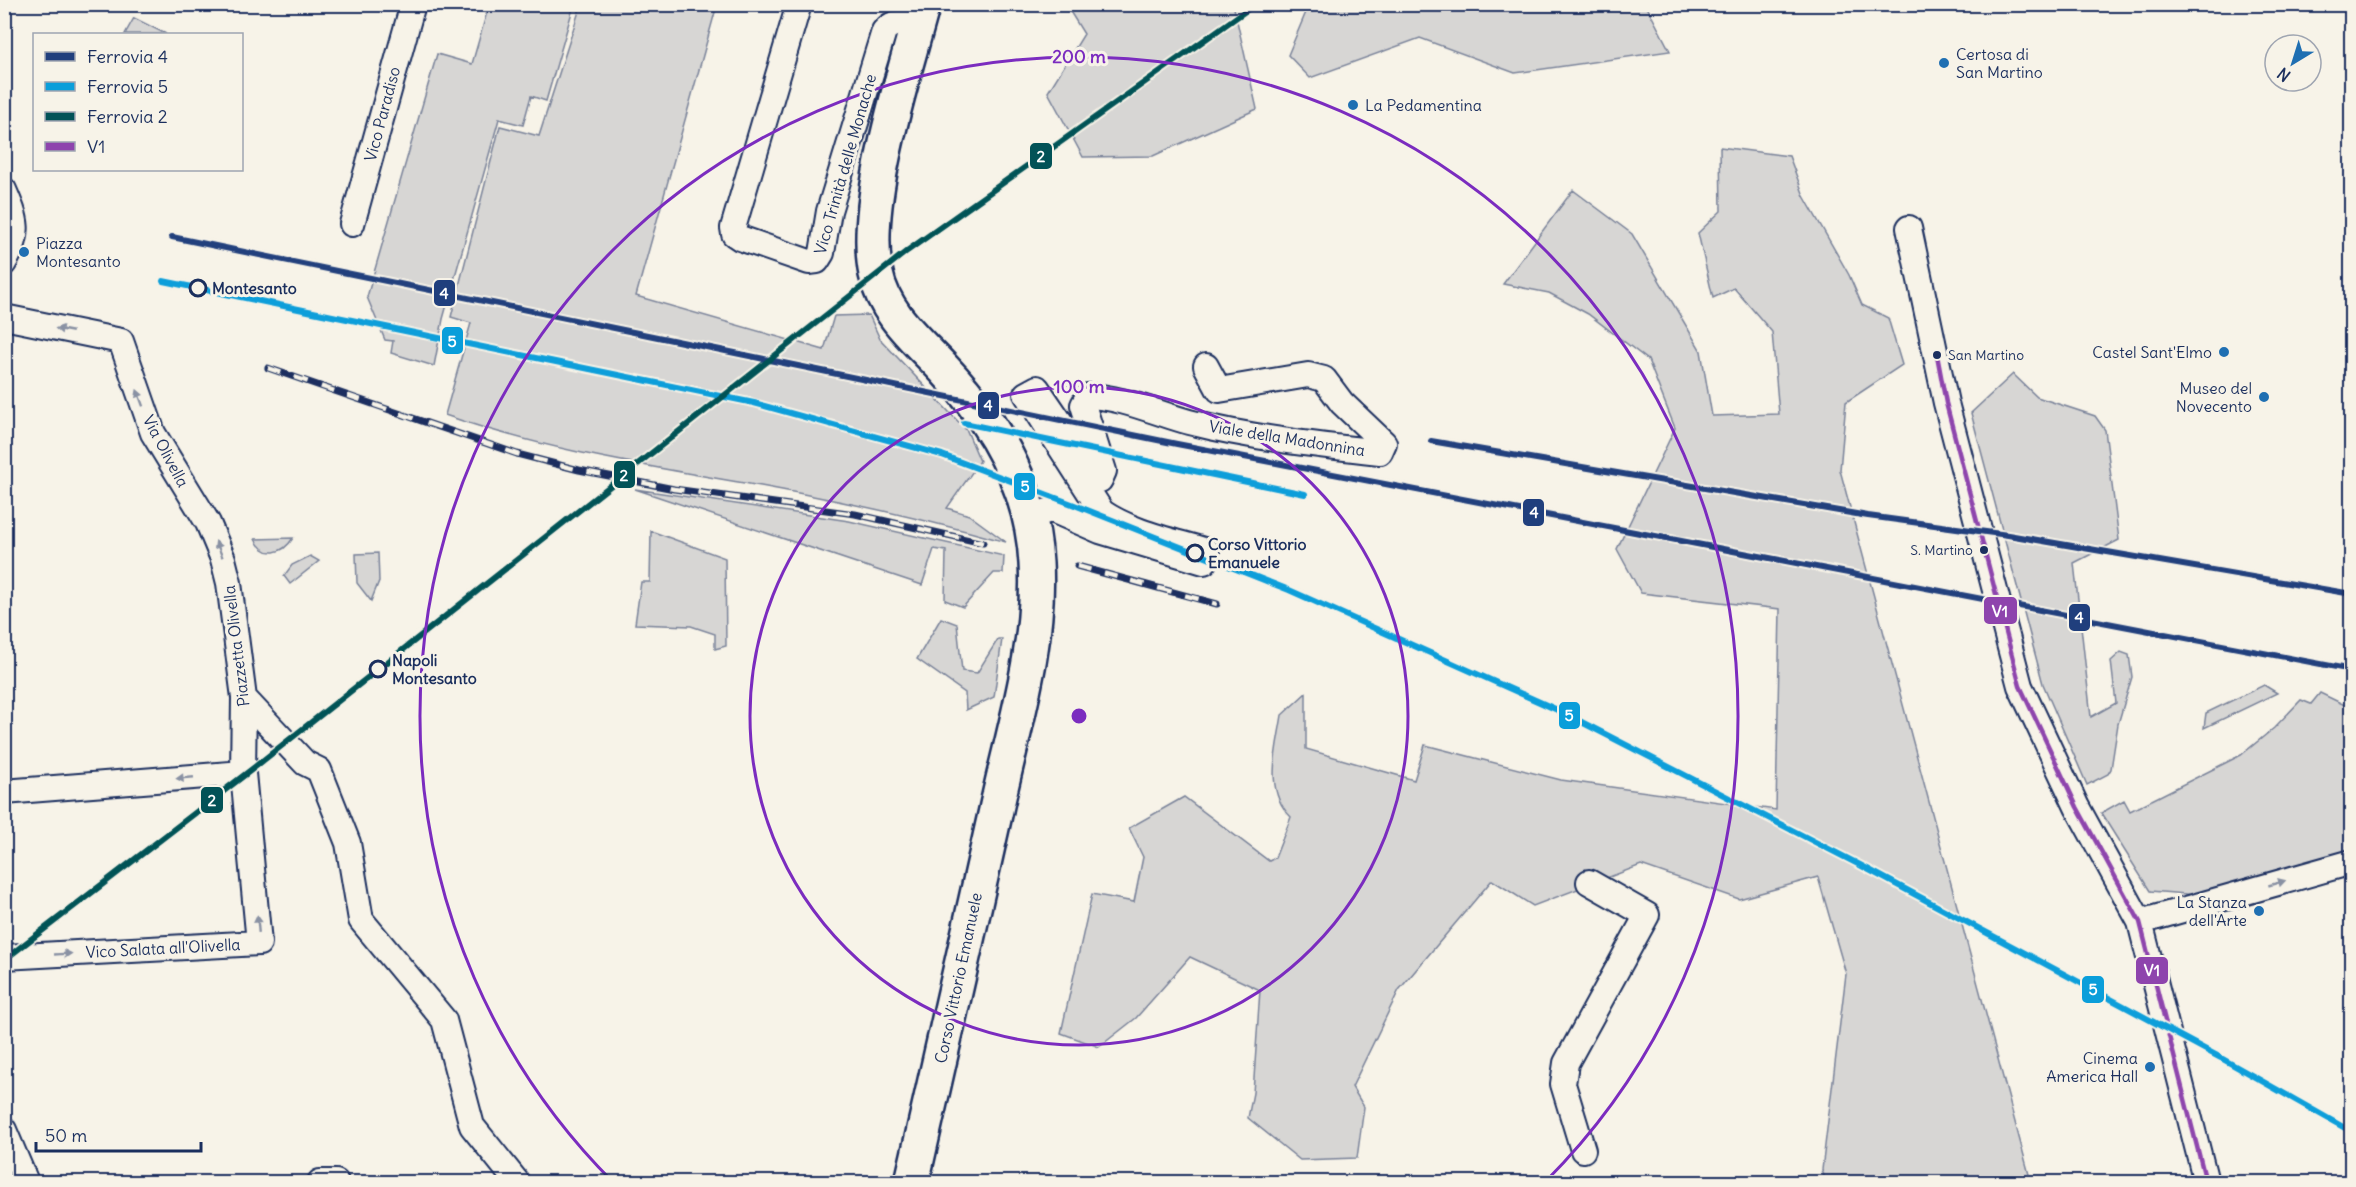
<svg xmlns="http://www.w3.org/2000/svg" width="2356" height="1187" viewBox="0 0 2356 1187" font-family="Delius,sans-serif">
<rect width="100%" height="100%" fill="#f7f3e8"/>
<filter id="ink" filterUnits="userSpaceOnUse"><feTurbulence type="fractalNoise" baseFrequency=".0167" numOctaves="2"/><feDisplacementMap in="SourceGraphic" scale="12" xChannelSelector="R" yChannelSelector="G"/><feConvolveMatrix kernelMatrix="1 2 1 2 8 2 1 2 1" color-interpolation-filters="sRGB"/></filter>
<g filter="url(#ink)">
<path fill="#d7d6d4" stroke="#798299" stroke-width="1.5" d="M 489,5 L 574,5 L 546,101 L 531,96 L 523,125 L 499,119 L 443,319 L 434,366 L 391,353 L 393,341 L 385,340 L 367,297 L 437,54 L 472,64 Z
M 581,5 L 717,5 L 636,296 L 824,350 L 834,316 L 869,315 L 880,339 L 967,431 L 980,461 L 947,508 L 969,515 L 1006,542 C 925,519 843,501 761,486 C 654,467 547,451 445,415 L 471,323 L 451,317 L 500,126 L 539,136 Z
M 1066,5 L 1236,5 L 1234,8 L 1257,109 L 1153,156 L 1083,157 L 1048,92 L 1084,34 Z
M 1309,5 L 1646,5 L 1670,51 L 1515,73 L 1420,38 L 1310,78 L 1288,55 Z
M 134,18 L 166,34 L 125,34 Z
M 1720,147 L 1789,156 L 1804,196 L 1849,275 L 1862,305 L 1888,318 L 1902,365 L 1846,402 L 1840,470 L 2031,1182 L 1826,1182 L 1822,1170 L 1846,974 L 1818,877 L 1739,899 L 1641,865 L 1533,906 L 1492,880 L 1399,990 L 1352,1087 L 1364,1107 L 1357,1158 L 1300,1160 L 1248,1118 L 1253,1093 L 1260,990 L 1190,957 L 1136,1018 L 1099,1047 L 1061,1033 L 1092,894 L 1134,902 L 1143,857 L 1129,828 L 1184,797 L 1269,861 L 1275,858 L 1291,817 C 1263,790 1277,749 1282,715 L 1306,693 L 1306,749 L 1414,780 L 1425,745 L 1561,780 L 1776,810 L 1780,609 L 1641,593 L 1617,549 L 1675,428 L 1648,360 L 1588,314 L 1549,293 L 1503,284 L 1573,190 L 1632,234 L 1701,351 L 1712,416 L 1779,414 L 1772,332 L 1734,288 L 1713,298 L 1698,233 L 1721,211 Z
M 2013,374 L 2037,397 L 2095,416 L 2105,430 L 2119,540 L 2074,563 L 2091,717 L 2116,703 L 2111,661 L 2121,652 L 2129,655 L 2132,677 L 2118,724 L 2111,769 L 2108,774 L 2087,785 L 2043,684 L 1971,413 Z
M 635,489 L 849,521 L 1004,556 L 1003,573 L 994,573 L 963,607 L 945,600 L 946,551 L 934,549 L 922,585 Z
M 651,531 L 725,558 L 726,646 L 715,649 L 715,634 L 691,626 L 635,624 L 641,582 L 650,582 Z
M 293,538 C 283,554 265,559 255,539 Z
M 378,553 L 379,581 L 371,601 L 357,583 L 356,554 Z
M 310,556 L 319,561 L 290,584 L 284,576 L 292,565 Z
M 941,618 L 957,624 L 962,671 L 977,673 L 998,639 L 1002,639 L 994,697 L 966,710 L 965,693 L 917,659 Z
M 2264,685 L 2277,693 L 2204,728 L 2206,713 Z
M 2320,693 L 2351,708 L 2351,854 L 2198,895 L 2150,891 L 2101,813 L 2124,800 L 2130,811 L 2241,755 L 2274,728 L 2301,700 L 2311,704 Z"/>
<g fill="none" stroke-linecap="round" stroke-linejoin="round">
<defs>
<path id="minor" d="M 799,4 L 733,228 L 734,234 L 740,238 L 809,262 L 817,261 L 822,253 L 829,211 L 884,31 C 894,20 904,22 918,25
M 4,190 C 17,220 22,233 4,263
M 352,224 L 413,4
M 1909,228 L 1946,403 L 2020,686 L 2077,807 L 2140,922 L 2206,1182
M 4,317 L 121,341 L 153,433 L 208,523 L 223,559 L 229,583 L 244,698 L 243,773 L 259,943 L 4,957
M 1029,516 L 1052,510 L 1100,531 L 1204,562 L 1207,551 C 1171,540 1133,533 1102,512 L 1026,394 L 1037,388 L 1100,480 L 1104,471 L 1083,405 L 1088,396 C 1122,397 1156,413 1189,422 C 1252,438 1316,445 1380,452 L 1384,443 L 1342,403 L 1324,379 L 1308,375 L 1219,390 L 1206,366
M 244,698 L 305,763 L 319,770 L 348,843 L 361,920 L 444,1020 L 472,1126 L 517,1182
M 4,792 L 243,773
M 2140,922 L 2352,862
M 4,1130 L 26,1182
M 1583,1150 L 1563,1084 L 1566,1063 L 1647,915 L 1589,882
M 320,1182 L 336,1182"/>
<path id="primary" d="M 912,1182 C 941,1058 968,934 996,810 C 1013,730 1041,645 1036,563 C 1032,488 995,423 944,369 C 918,341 884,314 876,274 C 861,203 904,76 923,4"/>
</defs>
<use href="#minor" stroke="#1b2f5e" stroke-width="28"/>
<use href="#primary" stroke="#1b2f5e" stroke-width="38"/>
<use href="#minor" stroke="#f7f3e8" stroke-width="24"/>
<use href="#primary" stroke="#f7f3e8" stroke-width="33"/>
<defs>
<path id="rail" d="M 268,368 L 517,454 L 579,470 L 674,489 L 855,514 L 983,543
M 1077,566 L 1217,604"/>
</defs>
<use href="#rail" stroke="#1b2f5e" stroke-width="7"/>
<use href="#rail" stroke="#f7f3e8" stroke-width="4.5" stroke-dasharray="14" stroke-linecap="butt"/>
<defs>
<path id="bus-1" d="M 1937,355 L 1946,403 L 2020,686 L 2077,807 L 2140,922 L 2206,1182"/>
</defs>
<use href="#bus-1" stroke="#f7f3e8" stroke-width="9"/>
<use href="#bus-1" stroke="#8e44ad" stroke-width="4.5"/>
<defs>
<path id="rail-1" d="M 172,237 L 1177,444 L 2352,670
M 1431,441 L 1868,516 L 2008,535 L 2352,594"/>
<path id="rail-2" d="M 163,281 L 754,403 L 942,455 L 1072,504 L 1289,590 L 1562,712 L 1860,865 L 2221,1058 L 2352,1132
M 964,423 L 1305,494"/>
<path id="rail-3" d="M 4,960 L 251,770 L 907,251 L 1255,4"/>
</defs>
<use href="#rail-1" stroke="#f7f3e8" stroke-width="10"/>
<use href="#rail-2" stroke="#f7f3e8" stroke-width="10"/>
<use href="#rail-3" stroke="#f7f3e8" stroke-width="10"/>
<use href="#rail-1" stroke="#203f7d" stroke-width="6"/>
<use href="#rail-2" stroke="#0a9eda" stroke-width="6"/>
<use href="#rail-3" stroke="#025257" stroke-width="6"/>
</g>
<defs><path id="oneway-solid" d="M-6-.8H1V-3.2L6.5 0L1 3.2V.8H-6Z" transform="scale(1.5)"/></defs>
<g fill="#8991a3">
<use href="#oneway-solid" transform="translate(64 330) rotate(-169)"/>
<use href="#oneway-solid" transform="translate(140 398) rotate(-110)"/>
<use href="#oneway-solid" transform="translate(219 549) rotate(-113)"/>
<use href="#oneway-solid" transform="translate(185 778) rotate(175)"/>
<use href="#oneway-solid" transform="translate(2277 883) rotate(-16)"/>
<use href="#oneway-solid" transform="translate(258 924) rotate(-95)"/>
<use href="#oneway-solid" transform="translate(63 954) rotate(-3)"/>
</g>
</g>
<g fill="none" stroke="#7b2cbf" stroke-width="3">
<circle cx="1079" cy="716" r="329"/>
<path d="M613 1182A659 659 0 1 1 1545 1182"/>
</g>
<g fill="#1f6fb2" stroke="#f7f3e8" stroke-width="2">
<circle cx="1944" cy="63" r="6"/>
<circle cx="1353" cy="105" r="6"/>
<circle cx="24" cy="252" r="6"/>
<circle cx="2224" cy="352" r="6"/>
<circle cx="2264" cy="397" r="6"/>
<circle cx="2259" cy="911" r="6"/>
<circle cx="2150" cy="1067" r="6"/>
</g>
<g fill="#f7f3e8" stroke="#1b2f5e" stroke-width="3">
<circle cx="198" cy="288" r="8"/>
<circle cx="1195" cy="553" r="8"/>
<circle cx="378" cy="669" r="8"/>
</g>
<g fill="#1b2f5e" stroke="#f7f3e8" stroke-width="2">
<circle cx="1937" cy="355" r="5"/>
<circle cx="1984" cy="550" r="5"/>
</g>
<g text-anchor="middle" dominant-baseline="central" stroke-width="6" stroke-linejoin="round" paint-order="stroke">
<g font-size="14" fill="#1b2f5e" stroke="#f7f3e8" text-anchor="start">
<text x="1948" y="355">San Martino</text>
<text x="1973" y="550" text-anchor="end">S. Martino</text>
</g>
<g font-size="16" fill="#1b2f5e" stroke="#f7f3e8" text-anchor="end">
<text x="1956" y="54" text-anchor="start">Certosa di<tspan x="1956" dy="18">San Martino</tspan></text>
<text x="1365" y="105" text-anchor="start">La Pedamentina</text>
<text x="36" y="243" text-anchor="start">Piazza<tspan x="36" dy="18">Montesanto</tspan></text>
<text x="2212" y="352">Castel Sant'Elmo</text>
<text x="2252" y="388">Museo del<tspan x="2252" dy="18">Novecento</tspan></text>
<text x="2247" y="902">La Stanza<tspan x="2247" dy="18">dell'Arte</tspan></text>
<text x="2138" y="1058">Cinema<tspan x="2138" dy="18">America Hall</tspan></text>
</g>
<g font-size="16" fill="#1b2f5e" stroke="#f7f3e8">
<text transform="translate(382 114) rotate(-75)">Vico Paradiso</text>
<text transform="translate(845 164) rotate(-74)">Vico Trinità delle Monache</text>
<text transform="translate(1287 438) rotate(9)">Viale della Madonnina</text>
<text transform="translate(166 451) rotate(62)">Via Olivella</text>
<text transform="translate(236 646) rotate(-97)">Piazzetta Olivella</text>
<text transform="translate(163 948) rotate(-3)">Vico Salata all'Olivella</text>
<text transform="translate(958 978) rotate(-78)">Corso Vittorio Emanuele</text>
</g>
<g font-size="16" font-weight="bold" fill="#1b2f5e" stroke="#f7f3e8" text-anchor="start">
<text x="212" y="288">Montesanto</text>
<text x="1208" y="544">Corso Vittorio<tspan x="1208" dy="18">Emanuele</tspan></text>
<text x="392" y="660">Napoli<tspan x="392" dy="18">Montesanto</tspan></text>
</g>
</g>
<circle cx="1079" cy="716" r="9" fill="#7b2cbf" stroke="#f7f3e8" stroke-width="3"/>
<g font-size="18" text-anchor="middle" font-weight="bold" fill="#7b2cbf" stroke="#f7f3e8" stroke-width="6" stroke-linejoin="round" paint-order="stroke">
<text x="1079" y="63">200 m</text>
<text x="1079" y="393">100 m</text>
</g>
<g stroke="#f7f3e8" stroke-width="2">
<rect x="1029" y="142" width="24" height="28" rx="6" fill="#025257"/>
<rect x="433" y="279" width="23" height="28" rx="6" fill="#203f7d"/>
<rect x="441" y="326" width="23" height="29" rx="6" fill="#0a9eda"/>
<rect x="977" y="391" width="23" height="29" rx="6" fill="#203f7d"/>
<rect x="613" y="460" width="23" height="29" rx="6" fill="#025257"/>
<rect x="1013" y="472" width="23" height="29" rx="6" fill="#0a9eda"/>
<rect x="1522" y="498" width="23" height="29" rx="6" fill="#203f7d"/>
<rect x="1983" y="596" width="35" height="29" rx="6" fill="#8e44ad"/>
<rect x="2068" y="603" width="23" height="29" rx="6" fill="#203f7d"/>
<rect x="1558" y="701" width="23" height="29" rx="6" fill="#0a9eda"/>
<rect x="200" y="786" width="24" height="28" rx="6" fill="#025257"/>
<rect x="2135" y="956" width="34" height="29" rx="6" fill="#8e44ad"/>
<rect x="2081" y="975" width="24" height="29" rx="6" fill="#0a9eda"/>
</g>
<g font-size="16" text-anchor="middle" font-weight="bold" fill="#fff">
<text x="1041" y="162">2</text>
<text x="444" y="299">4</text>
<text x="452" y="347">5</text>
<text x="988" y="411">4</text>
<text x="624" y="481">2</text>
<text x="1025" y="492">5</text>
<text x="1534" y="518">4</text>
<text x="2000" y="617">V1</text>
<text x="2079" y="623">4</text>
<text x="1569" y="721">5</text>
<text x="212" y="806">2</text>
<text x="2152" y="976">V1</text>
<text x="2093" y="995">5</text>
</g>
<rect width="2356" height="1187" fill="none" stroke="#f7f3e8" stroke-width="24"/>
<rect x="12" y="12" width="2332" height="1163" fill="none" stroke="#1b2f5e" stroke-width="2" filter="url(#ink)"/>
<rect x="33" y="33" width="210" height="138" fill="#f7f3e8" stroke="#9fa5b1" stroke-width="1.5"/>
<rect x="45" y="52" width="30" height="9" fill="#203f7d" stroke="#9fa5b1" stroke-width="1.5"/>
<text x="87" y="63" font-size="18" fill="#1b2f5e">Ferrovia 4</text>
<rect x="45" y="82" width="30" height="9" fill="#0a9eda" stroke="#9fa5b1" stroke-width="1.5"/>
<text x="87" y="93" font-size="18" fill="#1b2f5e">Ferrovia 5</text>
<rect x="45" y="112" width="30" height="9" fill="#025257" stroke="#9fa5b1" stroke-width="1.5"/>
<text x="87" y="123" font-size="18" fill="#1b2f5e">Ferrovia 2</text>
<rect x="45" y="142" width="30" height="9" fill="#8e44ad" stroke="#9fa5b1" stroke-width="1.5"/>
<text x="87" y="153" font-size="18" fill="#1b2f5e">V1</text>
<g transform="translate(2293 63) rotate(218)"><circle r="28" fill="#f7f3e8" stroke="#9fa5b1" stroke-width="1.5"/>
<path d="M0-4.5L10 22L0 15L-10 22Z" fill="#1f6fb2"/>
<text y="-9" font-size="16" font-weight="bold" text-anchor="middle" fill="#1b2f5e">N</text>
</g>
<path d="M36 1142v9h165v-9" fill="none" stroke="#1b2f5e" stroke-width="3"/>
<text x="45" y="1142" font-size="18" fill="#1b2f5e" stroke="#f7f3e8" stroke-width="4.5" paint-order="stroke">50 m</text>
</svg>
